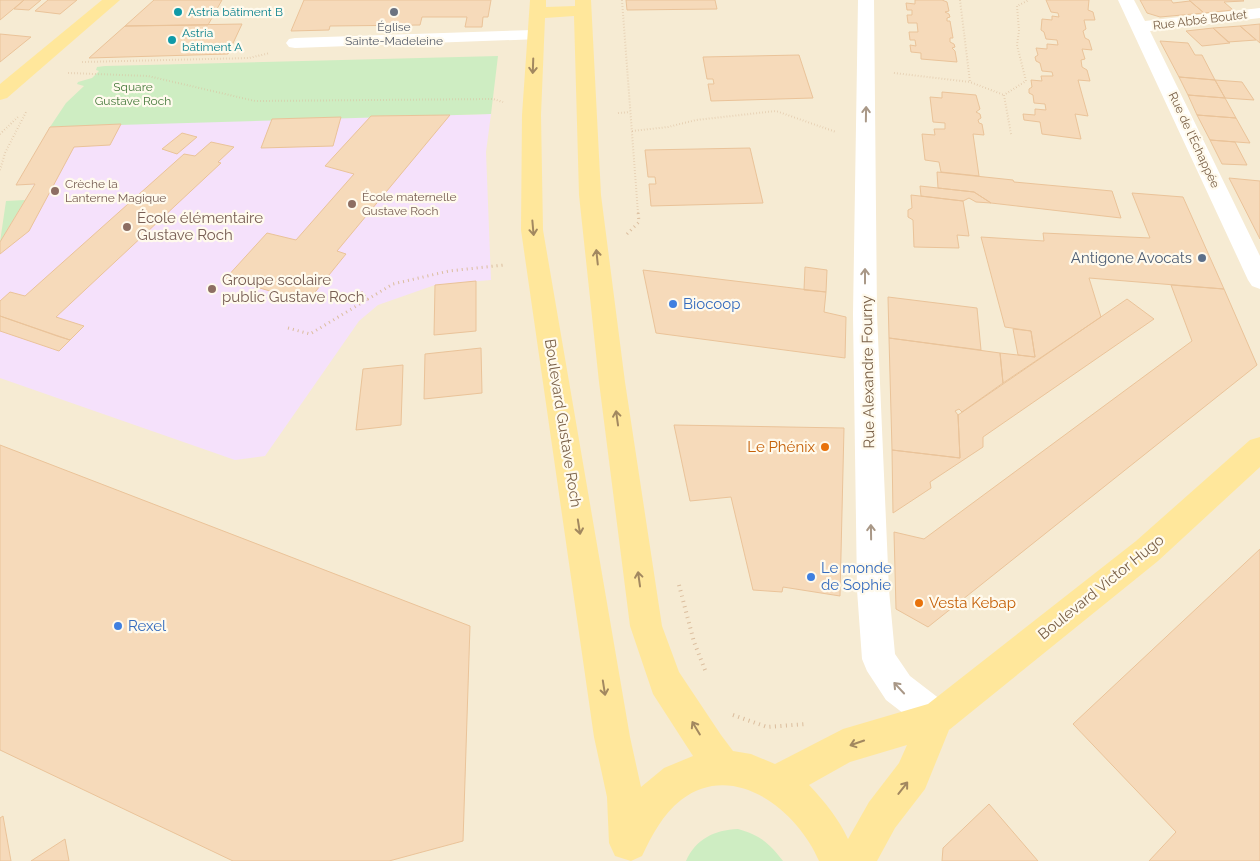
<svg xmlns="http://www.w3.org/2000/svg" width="1260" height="861" viewBox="0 0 1260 861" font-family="Raleway,sans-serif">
<rect width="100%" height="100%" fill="#fef8e5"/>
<path fill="#f6ebd3" d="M 0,0 L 1260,0 L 1260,861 L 0,861 Z"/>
<path fill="#f5e1fb" d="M 491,114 L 486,152 L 491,280 L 435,285 L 378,305 L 359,321 L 265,456 L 235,460 L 0,378 L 0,242 L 34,185 L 16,185 L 50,127 L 165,122 Z"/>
<path fill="#ceedc2" d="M 498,56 L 491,114 L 50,127 L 66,103 L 84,86 L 77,84 L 78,82 L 92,78 L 99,71 L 96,70 L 97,67 L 105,66 Z
M 25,200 L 0,242 L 6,201 Z
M 738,829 C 760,835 769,843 783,861 L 686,861 C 696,839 714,830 738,829 Z"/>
<path fill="#f6daba" stroke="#eac399" d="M 0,0 L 24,0 L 0,20 Z
M 24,0 L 41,0 L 29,10 L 14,9 Z
M 48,0 L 77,0 L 60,14 L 35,11 Z
M 154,0 L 222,0 L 208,25 L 125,26 Z
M 304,0 L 491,0 L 488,17 L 483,17 L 482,27 L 465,27 L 467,17 L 422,17 L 420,25 L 330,26 L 329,30 L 291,31 Z
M 626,0 L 715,0 L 717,9 L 627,10 Z
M 915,0 L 942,0 L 947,2 L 949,11 L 945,12 L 949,14 L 950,17 L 947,18 L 947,21 L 950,21 L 953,38 L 950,38 L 950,42 L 954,44 L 955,47 L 952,48 L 955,51 L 957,62 L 921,59 L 921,53 L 911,52 L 910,45 L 916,46 L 915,40 L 910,40 L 909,32 L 918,32 L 917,23 L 908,23 L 907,15 L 912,15 L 912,10 L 907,10 L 906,3 L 915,4 Z
M 1046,0 L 1089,0 L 1088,10 L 1093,12 L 1095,20 L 1084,20 L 1086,29 L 1083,31 L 1085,38 L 1089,40 L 1092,50 L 1082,49 L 1085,59 L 1081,60 L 1082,67 L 1087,70 L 1090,81 L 1078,80 L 1088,116 L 1075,114 L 1081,139 L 1042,134 L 1040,122 L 1024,120 L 1023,114 L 1035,115 L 1035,109 L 1046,110 L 1045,104 L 1034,103 L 1033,95 L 1029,93 L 1029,89 L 1032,87 L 1031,80 L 1042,81 L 1041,76 L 1053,76 L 1052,72 L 1042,71 L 1040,63 L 1036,61 L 1035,57 L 1038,55 L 1036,48 L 1047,49 L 1047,44 L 1058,45 L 1057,40 L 1046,39 L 1044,32 L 1041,30 L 1042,19 L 1052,20 L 1052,16 L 1059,17 L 1058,13 L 1051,12 Z
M 1140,0 L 1171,0 L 1173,3 L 1190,1 L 1204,13 L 1160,17 L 1147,13 Z
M 1189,0 L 1243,0 L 1244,1 L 1224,2 L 1233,10 L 1204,13 Z
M 242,24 L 228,54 L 89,58 L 125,26 Z
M 1260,24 L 1260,43 L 1240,26 Z
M 1240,26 L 1256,40 L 1228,42 L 1213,28 Z
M 1213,28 L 1230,43 L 1202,46 L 1186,31 Z
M 0,34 L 31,37 L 0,62 Z
M 1160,41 L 1188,43 L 1195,55 L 1202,55 L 1215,80 L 1179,77 Z
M 799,55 L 813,98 L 711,101 L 708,84 L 714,84 L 713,79 L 707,79 L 703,57 Z
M 1179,77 L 1215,80 L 1225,98 L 1188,95 Z
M 1215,80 L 1242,82 L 1254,100 L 1225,98 Z
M 942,92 L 976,95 L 980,109 L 976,112 L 980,114 L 981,118 L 978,120 L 979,123 L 982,124 L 984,135 L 973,134 L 979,176 L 941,172 L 939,162 L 925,160 L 922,134 L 935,135 L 934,129 L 945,129 L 945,123 L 933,122 L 930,97 L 942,98 Z
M 1188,95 L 1225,98 L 1236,118 L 1197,115 Z
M 450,115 L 337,251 L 346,254 L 307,302 L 226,278 L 267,233 L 296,240 L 354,174 L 325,166 L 371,116 Z
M 1197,115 L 1236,118 L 1250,143 L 1210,140 Z
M 341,117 L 333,146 L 261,148 L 272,119 Z
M 121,124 L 110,145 L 74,147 L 29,231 L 0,254 L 0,242 L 35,184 L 16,185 L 50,127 Z
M 182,133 L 197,137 L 177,154 L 162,149 Z
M 1210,140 L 1235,142 L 1247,165 L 1222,164 Z
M 211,142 L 234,147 L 218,162 L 221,163 L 56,317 L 84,326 L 70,340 L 0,316 L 0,301 L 10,292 L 25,296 L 184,154 L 195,156 Z
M 750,148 L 763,203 L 651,206 L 649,184 L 656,184 L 655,177 L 648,177 L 645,150 Z
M 937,172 L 1013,180 L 1014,182 L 1112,191 L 1121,218 L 991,203 L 974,192 L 938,188 Z
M 1229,178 L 1260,181 L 1260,239 Z
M 920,186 L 974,192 L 991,203 L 976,202 L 969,198 L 963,201 L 921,196 Z
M 1132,193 L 1183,197 L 1224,289 L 1089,278 L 1101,317 L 1003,383 L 1000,353 L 1035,357 L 1031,331 L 1005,327 L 981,237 L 1044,241 L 1043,233 L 1150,238 Z
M 911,195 L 963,201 L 969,236 L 957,235 L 959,248 L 914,247 L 913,220 L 908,217 L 908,210 L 912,208 Z
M 805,267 L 827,270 L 826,292 L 804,290 Z
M 643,270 L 826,292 L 824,312 L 846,317 L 845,358 L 656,333 Z
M 476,281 L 476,331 L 434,335 L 435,285 Z
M 1171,285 L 1224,289 L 1257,365 L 928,627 L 896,609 L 894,532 L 924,539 L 1192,341 Z
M 888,297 L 977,308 L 981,350 L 889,338 Z
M 1127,299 L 1154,319 L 983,437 L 983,447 L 930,482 L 931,488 L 893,513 L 892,450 L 960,458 L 958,415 Z
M 0,316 L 57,336 L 70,340 L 59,351 L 0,331 Z
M 1013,329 L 1031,331 L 1035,357 L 1018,355 Z
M 889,338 L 1000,353 L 1003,383 L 962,412 L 959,409 L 955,411 L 958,415 L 960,458 L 892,450 Z
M 481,348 L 482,393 L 424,399 L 425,354 Z
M 403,365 L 401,425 L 356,430 L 363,369 Z
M 674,425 L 844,428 L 840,596 L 783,587 L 782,592 L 753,590 L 731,497 L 690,501 Z
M 0,445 L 470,626 L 463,841 L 389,861 L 233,861 L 0,750 Z
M 1260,549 L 1260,861 L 1149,861 L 1176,832 L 1073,724 Z
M 989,804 L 1038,861 L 942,861 L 943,848 Z
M 3,816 L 11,861 L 0,861 L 0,818 Z
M 65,839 L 69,861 L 31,861 Z"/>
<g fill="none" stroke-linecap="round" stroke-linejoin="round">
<path stroke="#dbbd9d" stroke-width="2" stroke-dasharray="0.5 2.5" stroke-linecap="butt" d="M 622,0 L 638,213
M 960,0 L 970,82
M 82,62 L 249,58 L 270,53
M 68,73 L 148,76 L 255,101 L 493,99 L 503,102
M 894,73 L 970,82 L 1004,95
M 618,113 L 630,112
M 632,131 L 668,127 L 696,120 L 776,111 L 836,132
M 0,134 L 19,116
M 1011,134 L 1004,95 L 1026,81 L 1017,45 L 1019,31 L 1017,6 L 1029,0
M 0,170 L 5,153 L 27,110"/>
<path stroke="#dbbd9d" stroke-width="3" stroke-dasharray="1 4" stroke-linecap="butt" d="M 627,234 L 639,222 L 638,211
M 361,292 L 368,300
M 288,328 L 310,334 L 393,284 L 449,271 L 504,265"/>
<path stroke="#dbbd9d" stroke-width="4" stroke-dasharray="1 4.5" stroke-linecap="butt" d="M 679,585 L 694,642 L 705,670
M 733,715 L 767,727 L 806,724"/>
<path fill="#fff" fill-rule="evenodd" d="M 858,0 L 874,0 L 877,314 L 889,590 L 895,654 L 910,676 L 949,706 L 954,718 L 949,730 L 937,735 L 925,730 L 886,700 L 867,671 L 862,659 L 857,590 L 853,314 Z
M 1118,0 L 1134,0 L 1145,21 L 1260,8 L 1260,18 L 1150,31 L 1260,256 L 1260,289 L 1252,286 L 1248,280 Z
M 534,30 L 540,31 L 543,35 L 540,39 L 295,48 L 289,47 L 286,43 L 289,39 L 295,38 Z"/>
<path fill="#ffe79b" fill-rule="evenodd" d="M 102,0 L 120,0 L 7,98 L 0,100 L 0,84 Z
M 530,0 L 546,0 L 546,7 L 575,6 L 575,0 L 591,0 L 601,195 L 625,382 L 662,626 L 679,672 L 721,735 L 733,751 L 751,754 L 775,764 L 843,729 L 928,704 L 1136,541 L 1250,440 L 1260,437 L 1260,467 L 1158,561 L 949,730 L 925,789 L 895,828 L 877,861 L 819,861 C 798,811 734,759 681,800 C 663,814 652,835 642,856 L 631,861 L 615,856 L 609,843 L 607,797 L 594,737 L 521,230 L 522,115 ZM 574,16 L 579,195 L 599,382 L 630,626 L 653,694 L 693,756 L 664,768 L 641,787 L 630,737 L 543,230 L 541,115 L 545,18 ZM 907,745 L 899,763 L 869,802 L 848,839 C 838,818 825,802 809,785 L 850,762 Z"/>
</g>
<defs><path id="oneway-shaft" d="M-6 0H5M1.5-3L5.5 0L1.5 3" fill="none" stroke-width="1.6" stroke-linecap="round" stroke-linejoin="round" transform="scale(1.25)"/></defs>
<g stroke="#a28860">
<use href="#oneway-shaft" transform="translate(533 66) rotate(92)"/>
<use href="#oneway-shaft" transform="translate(533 228) rotate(85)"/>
<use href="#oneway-shaft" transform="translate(597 257) rotate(-96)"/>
<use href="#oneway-shaft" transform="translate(617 418) rotate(-98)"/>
<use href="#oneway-shaft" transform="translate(579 527) rotate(81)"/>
<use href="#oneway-shaft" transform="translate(639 579) rotate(-98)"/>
<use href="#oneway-shaft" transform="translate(604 688) rotate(81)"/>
<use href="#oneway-shaft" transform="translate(696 728) rotate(-121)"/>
<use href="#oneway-shaft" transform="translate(857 743) rotate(161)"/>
<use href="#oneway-shaft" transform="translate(903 788) rotate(-52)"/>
</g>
<g stroke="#a99887">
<use href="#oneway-shaft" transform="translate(866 114) rotate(-89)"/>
<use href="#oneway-shaft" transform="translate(865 276) rotate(-90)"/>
<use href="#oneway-shaft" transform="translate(871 532) rotate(-91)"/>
<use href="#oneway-shaft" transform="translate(899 688) rotate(-133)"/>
</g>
<g fill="#0f9aa8" stroke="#fffaed" stroke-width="2">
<circle cx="178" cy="12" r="5"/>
<circle cx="172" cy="40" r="5"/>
</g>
<circle fill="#6b7280" stroke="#fffaed" stroke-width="2" cx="394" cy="12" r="5"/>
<g fill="#8d6e63" stroke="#fffaed" stroke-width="2">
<circle cx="55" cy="191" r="5"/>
<circle cx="352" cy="204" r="5"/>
<circle cx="127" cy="227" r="5"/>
<circle cx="212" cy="289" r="5"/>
</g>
<circle fill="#5c6f8a" stroke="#fffaed" stroke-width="2" cx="1202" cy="258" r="5"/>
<g fill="#3f7fe0" stroke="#fffaed" stroke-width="2">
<circle cx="673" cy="304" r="5"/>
<circle cx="811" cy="577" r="5"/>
<circle cx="118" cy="626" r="5"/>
</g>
<g fill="#e8710a" stroke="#fffaed" stroke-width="2">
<circle cx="825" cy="447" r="5"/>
<circle cx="919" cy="603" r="5"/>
</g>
<g text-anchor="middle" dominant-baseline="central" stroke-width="4.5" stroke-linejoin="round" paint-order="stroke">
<g font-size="12" fill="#0d838f" stroke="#fffaed" text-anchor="start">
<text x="188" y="12">Astria bâtiment B</text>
<text x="182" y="33">Astria<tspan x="182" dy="14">bâtiment A</tspan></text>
</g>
<g font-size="12" fill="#7a6047" stroke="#fffaed">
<text transform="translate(1200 20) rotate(-7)">Rue Abbé Boutet</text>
<text transform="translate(1194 140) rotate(65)">Rue de l'Échappée</text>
</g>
<g font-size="12" fill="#5b616d" stroke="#fffaed">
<text x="394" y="27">Église<tspan x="394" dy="14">Sainte-Madeleine</tspan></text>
</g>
<g font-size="12" fill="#467a3c" stroke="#fffaed">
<text x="133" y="87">Square<tspan x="133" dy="14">Gustave Roch</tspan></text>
</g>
<g font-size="12" fill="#785e54" stroke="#fffaed" text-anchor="start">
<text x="65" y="184">Crèche la<tspan x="65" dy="14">Lanterne Magique</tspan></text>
<text x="362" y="197">École maternelle<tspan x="362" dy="14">Gustave Roch</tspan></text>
</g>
<g font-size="15" fill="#785e54" stroke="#fffaed" text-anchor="start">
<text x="137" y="218">École élémentaire<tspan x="137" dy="17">Gustave Roch</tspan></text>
<text x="222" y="280">Groupe scolaire<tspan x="222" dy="17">public Gustave Roch</tspan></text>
</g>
<g font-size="15" fill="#4e5e75" stroke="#fffaed" text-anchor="end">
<text x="1192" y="258">Antigone Avocats</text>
</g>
<g font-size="15" fill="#366cbe" stroke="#fffaed" text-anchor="start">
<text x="683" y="304">Biocoop</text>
<text x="821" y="568">Le monde<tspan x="821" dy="17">de Sophie</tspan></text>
<text x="128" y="626">Rexel</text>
</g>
<g font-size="15" fill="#7a6047" stroke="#fffaed">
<text transform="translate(868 372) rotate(-91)">Rue Alexandre Fourny</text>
<text transform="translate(563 423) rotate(81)">Boulevard Gustave Roch</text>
<text transform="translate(1101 587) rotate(-39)">Boulevard Victor Hugo</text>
</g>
<g font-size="15" fill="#c56008" stroke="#fffaed" text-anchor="end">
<text x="815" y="447">Le Phénix</text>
<text x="929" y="603" text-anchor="start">Vesta Kebap</text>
</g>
</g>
</svg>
